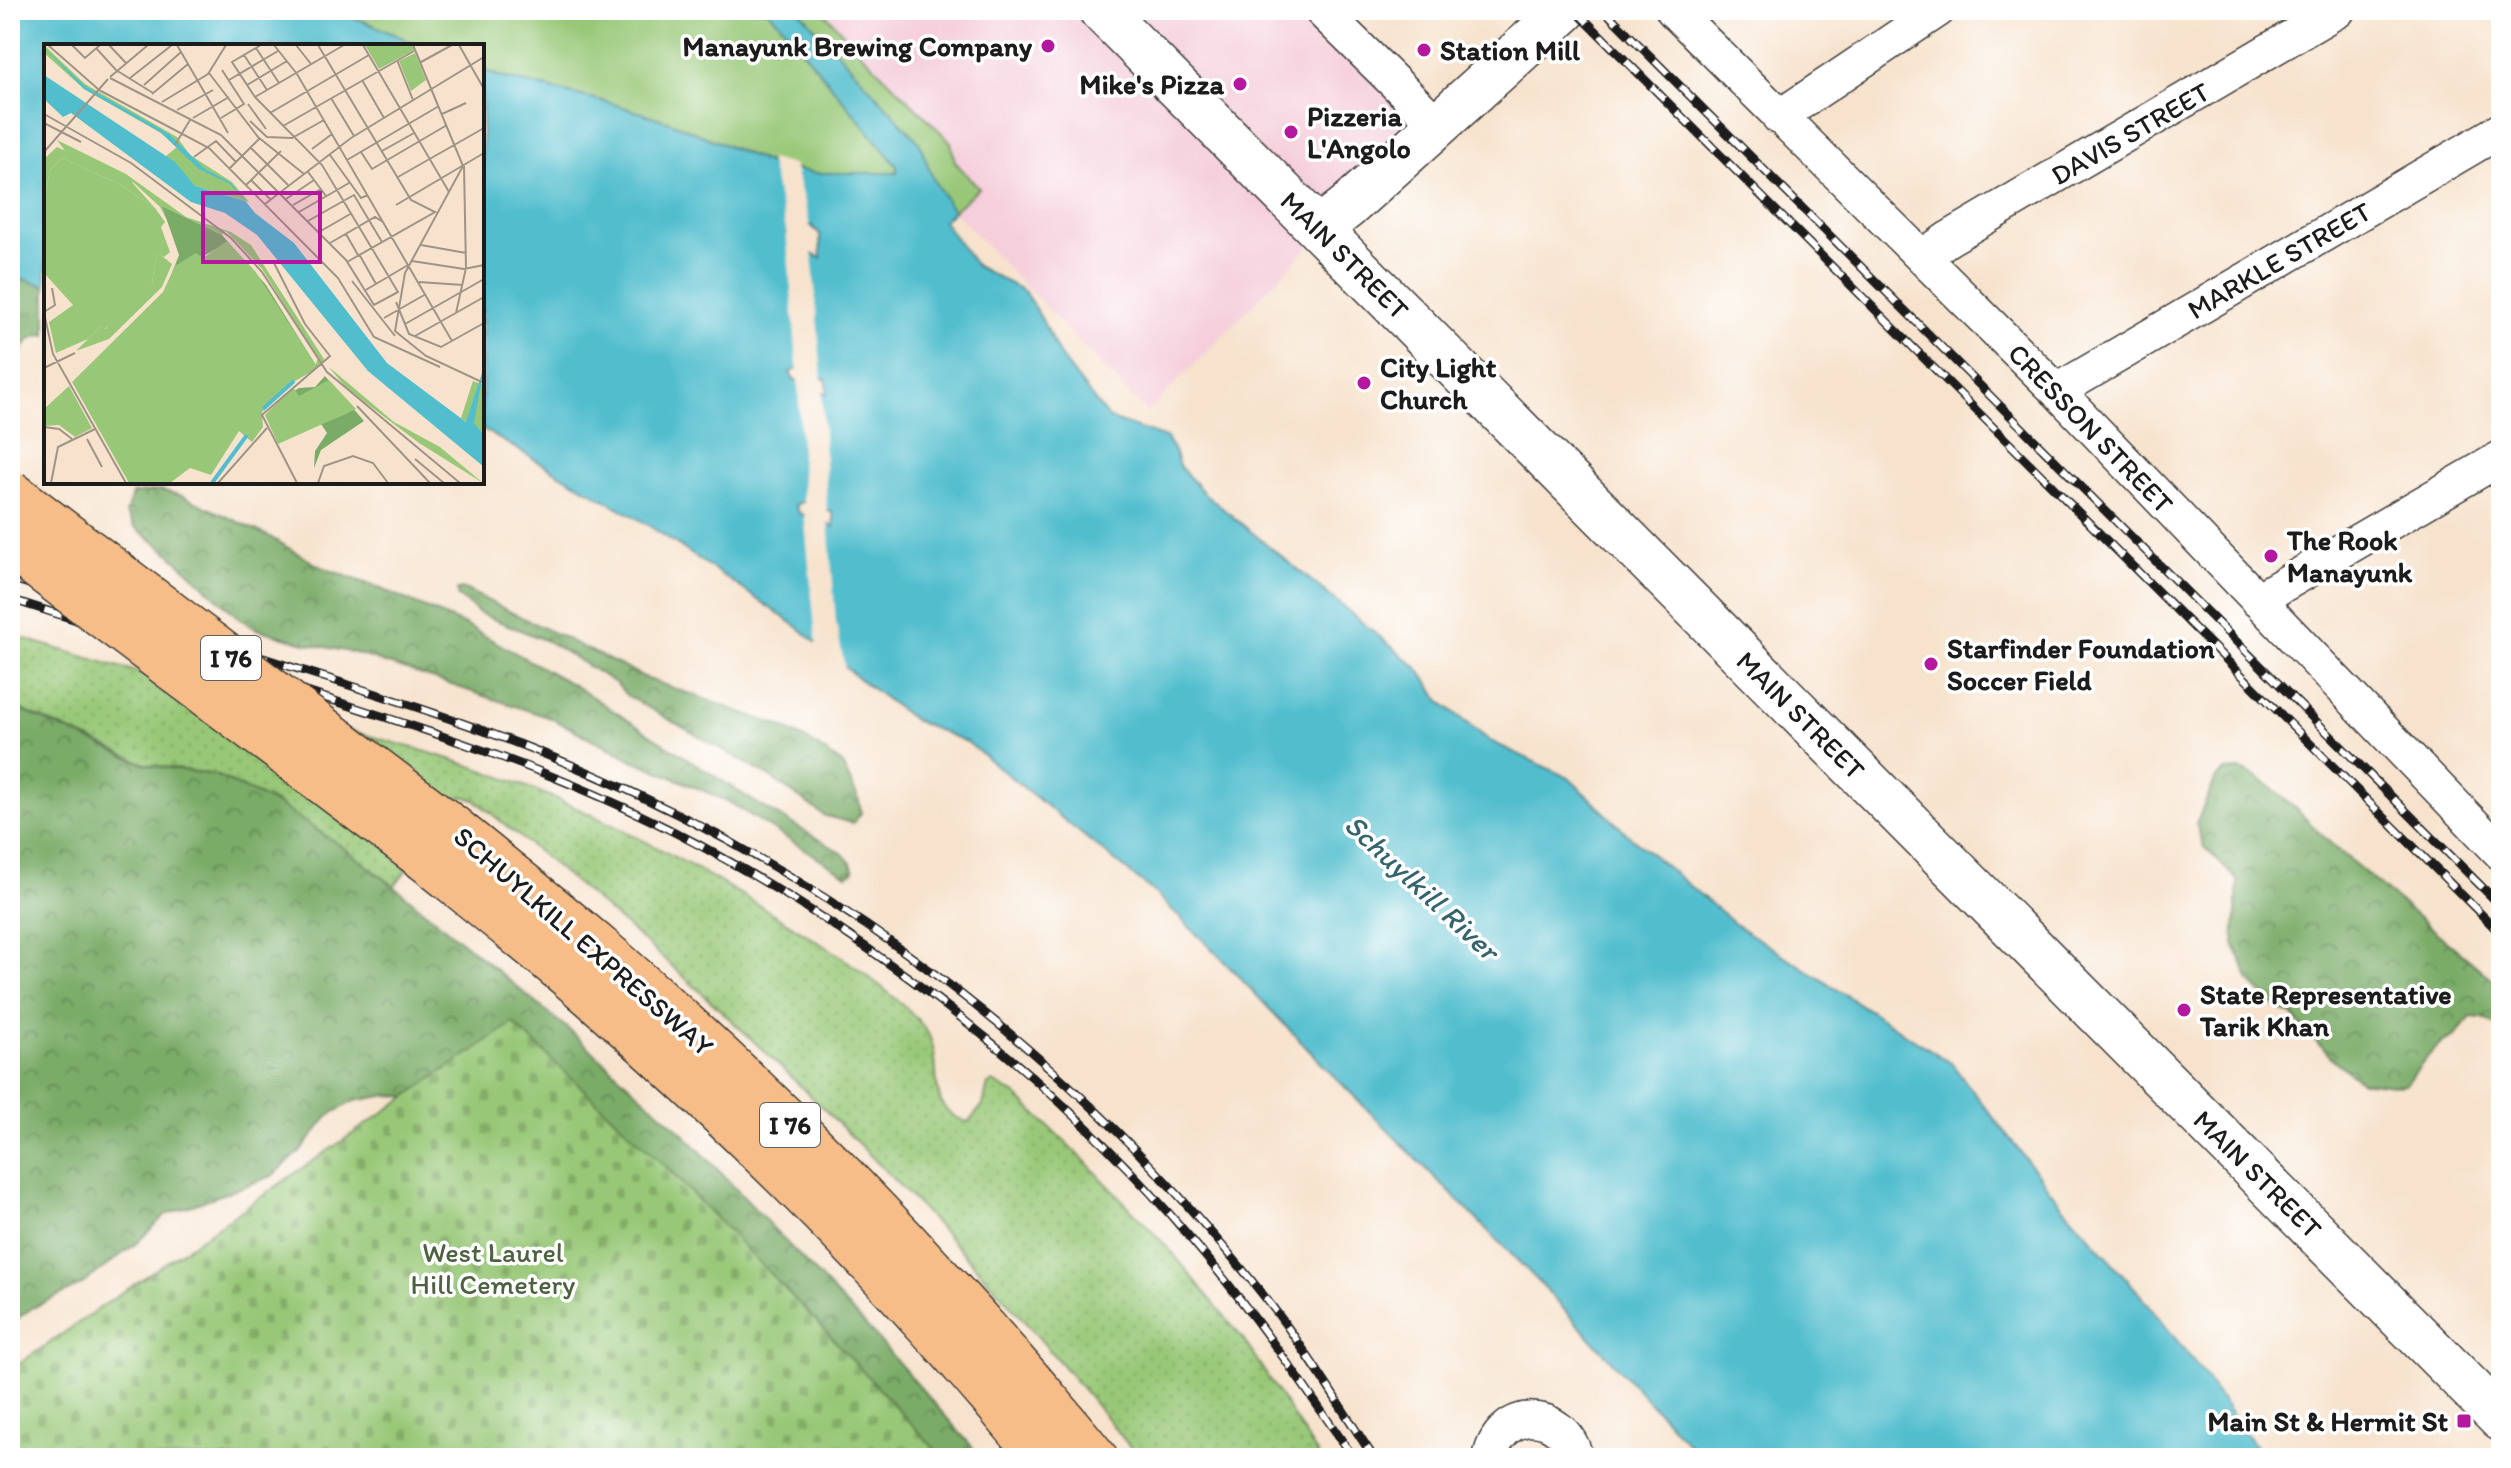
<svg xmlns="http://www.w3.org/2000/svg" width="2511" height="1468" viewBox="0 0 2511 1468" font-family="Itim,sans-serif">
<defs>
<pattern id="grass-dots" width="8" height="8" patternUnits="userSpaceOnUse" patternTransform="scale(2)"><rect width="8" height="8" fill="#98c877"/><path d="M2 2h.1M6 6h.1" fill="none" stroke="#82ab66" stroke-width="1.8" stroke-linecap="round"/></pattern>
<pattern id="forest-crowns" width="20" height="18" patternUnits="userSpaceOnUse" patternTransform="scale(2)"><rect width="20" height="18" fill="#7aac68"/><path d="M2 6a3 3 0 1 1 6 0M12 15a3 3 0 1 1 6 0" fill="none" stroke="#638b55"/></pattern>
<pattern id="cemetery-stones" width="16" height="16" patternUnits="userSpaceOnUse" patternTransform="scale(2)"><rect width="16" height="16" fill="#98c877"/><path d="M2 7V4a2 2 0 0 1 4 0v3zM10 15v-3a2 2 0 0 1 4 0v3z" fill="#82ab66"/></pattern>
</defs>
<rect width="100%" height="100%" fill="#fff"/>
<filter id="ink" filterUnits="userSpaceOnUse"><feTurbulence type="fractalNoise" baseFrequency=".0125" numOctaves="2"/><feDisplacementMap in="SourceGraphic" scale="16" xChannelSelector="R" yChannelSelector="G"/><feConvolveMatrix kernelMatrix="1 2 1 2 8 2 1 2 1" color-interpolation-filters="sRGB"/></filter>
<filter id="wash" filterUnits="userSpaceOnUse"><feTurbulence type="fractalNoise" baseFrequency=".006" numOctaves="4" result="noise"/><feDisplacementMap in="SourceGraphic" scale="32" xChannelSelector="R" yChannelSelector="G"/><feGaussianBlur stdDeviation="1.8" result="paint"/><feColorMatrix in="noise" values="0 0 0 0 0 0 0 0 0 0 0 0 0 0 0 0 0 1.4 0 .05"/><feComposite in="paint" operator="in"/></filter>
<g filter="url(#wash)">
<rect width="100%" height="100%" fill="#f7e3cd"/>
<path fill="#f5cfdb" d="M 822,10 L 1314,10 L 1428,125 L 1147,413 L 953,211 L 979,188 L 955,162 L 951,142 L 863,55 Z"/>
<path fill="url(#grass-dots)" stroke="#5a724a" stroke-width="2" d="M 10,634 C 104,664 200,690 295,716 C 360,734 425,749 488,772 C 607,815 720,879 826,947 C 850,962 921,1013 930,1038 C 944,1072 923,1111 969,1122 L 983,1105 L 988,1084 L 993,1082 L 1016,1095 L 1087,1163 L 1171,1251 L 1244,1340 L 1320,1458 L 1139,1458 C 1001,1285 847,1124 682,975 C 615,915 545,857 475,800 L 463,796 L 394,886 L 338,844 L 277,804 L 215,775 L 145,764 L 10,705 Z"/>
<path fill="url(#forest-crowns)" stroke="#4b6442" stroke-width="2" d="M 10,275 L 46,286 L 46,335 C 20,334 23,358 10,376 Z
M 160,490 L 183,496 L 268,536 L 321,567 L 379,588 L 465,625 L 577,687 L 755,802 L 842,853 L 851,863 L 854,871 L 847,875 L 838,870 L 727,801 L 633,760 L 551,718 L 355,653 L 305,643 L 257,629 L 239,618 L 169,553 L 135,527 L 126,513 L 132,494 Z
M 464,589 L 648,679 L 780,726 L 814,744 L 842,764 L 859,800 L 861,813 L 853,823 L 825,816 L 770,777 L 626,695 L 617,684 L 547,641 L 481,614 L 457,596 L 457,590 Z
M 10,705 L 144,764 L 215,775 L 277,804 L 338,844 L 394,886 L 568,1029 L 685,1135 L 876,1337 L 982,1458 L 747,1458 L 428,1097 L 388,1095 L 354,1101 L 328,1116 L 301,1151 L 272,1176 L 165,1215 L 138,1242 L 81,1285 L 32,1308 L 10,1324 Z
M 2240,770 C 2277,783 2305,821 2335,847 C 2387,892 2441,936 2494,981 L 2501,989 L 2501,1028 L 2483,1018 L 2471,1017 L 2455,1036 L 2443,1042 L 2429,1055 L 2406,1084 C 2387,1087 2379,1081 2361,1082 L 2334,1060 L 2292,1015 L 2276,1007 L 2250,982 L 2234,943 L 2238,881 L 2204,847 L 2196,824 L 2216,778 L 2226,771 Z"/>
<path fill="url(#cemetery-stones)" stroke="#5a724a" stroke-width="2" d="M 513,1023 L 664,1165 L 820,1325 L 943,1458 L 10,1458 L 10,1370 Z"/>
<path fill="#98c877" stroke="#5a724a" stroke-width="2" d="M 322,10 L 822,10 L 863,55 L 951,142 L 955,162 L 979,188 L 953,211 L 913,176 L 897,173 L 814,173 L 768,163 L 670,122 L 607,102 L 501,77 L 482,70 L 482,46 L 421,46 L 364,21 Z"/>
<path fill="#51bdcd" stroke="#366c74" stroke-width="2" fill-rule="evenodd" d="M 10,10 L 322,10 L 363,21 L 421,46 L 46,46 L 46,286 L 10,275 Z
M 767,10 L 799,10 L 919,142 L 933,179 L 953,211 L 943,221 L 976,266 L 1024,291 L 1041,318 L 1060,356 L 1108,418 L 1166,438 L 1174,451 L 1179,466 L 1205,494 L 1419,669 L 1441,702 L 1490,741 L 1569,778 L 1626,833 L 1735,924 L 1951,1063 L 2060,1203 L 2139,1293 L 2199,1368 L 2252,1442 L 2267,1458 L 1701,1458 L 1537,1280 L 1324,1066 L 1220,957 L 1155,893 L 967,742 L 914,720 L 858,678 L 799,628 L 715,570 L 642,521 L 482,429 L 482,70 L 501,77 L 607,102 L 670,122 L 768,163 L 814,173 L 897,173 L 897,166 L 779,22 ZM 811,225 L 820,235 L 821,258 L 793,246 L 786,234 ZM 798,369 L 827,380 L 827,394 L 793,379 L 790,372 ZM 804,501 L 833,513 L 834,527 L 799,513 L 795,505 Z"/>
<path fill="#f7e3cd" d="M 769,159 L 794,165 L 809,222 L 810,230 L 791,236 L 796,243 L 812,250 L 822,382 L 798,373 L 786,229 Z
M 798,377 L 822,388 L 827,515 L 803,506 Z
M 804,511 L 828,521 L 836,623 L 846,673 L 817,649 Z"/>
</g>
<g filter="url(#ink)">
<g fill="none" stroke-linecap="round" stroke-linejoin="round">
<defs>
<path id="minor" d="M 1321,10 L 1437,124
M 1673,10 L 2057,391 L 2501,853
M 1779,117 L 1938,10
M 1922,257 L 1948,239 L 2338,10
M 2057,391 L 2501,130
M 2257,600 L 2501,458
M 1490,1458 C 1501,1406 1563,1407 1576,1458"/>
<path id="tertiary" d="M 1101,10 L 2501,1419
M 1319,229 L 1347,207 L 1565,10"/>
<path id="motorway" d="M 451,826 C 501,867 552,907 601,949 C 780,1104 946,1275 1095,1458
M 425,859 C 482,905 539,950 594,998 C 754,1139 907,1292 1042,1458"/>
</defs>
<use href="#minor" stroke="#3d3a37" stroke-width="37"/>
<use href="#tertiary" stroke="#3d3a37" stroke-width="47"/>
<use href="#motorway" stroke="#3d3a37" stroke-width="47"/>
<use href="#minor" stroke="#fff" stroke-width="34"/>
<use href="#tertiary" stroke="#fff" stroke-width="44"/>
<use href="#motorway" stroke="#f7bd88" stroke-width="44"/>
<defs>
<path id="rail" d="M 1575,10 L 2501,934
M 1604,10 L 2501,906
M 10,578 C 106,608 202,639 298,669 C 394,699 490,730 583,770 C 809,867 1013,1014 1179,1196 C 1216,1238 1253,1280 1286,1325 C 1317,1368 1345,1414 1374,1458
M 10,599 C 102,628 193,657 285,685 C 382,716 479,746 573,785 C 799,879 1034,1052 1192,1240 C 1251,1309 1302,1383 1354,1458"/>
</defs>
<use href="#rail" stroke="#1c1c1c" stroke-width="9"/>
<use href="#rail" stroke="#fff" stroke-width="6" stroke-dasharray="18" stroke-linecap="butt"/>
<defs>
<path id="motorway-bridge" d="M 10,492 L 451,826
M 10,546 L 425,859"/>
</defs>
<use href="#motorway-bridge" stroke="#3d3a37" stroke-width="47" stroke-linecap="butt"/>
<use href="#motorway-bridge" stroke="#f7bd88" stroke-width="44"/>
</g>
</g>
<g fill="#b5179e" stroke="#fff" stroke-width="3">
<circle cx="1048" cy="46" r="8"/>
<circle cx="1424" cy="50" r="8"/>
<circle cx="1240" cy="84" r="8"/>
<circle cx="1291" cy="132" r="8"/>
<circle cx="1364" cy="383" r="8"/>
<circle cx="2271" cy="556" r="8"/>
<circle cx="1931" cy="664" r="8"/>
<circle cx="2184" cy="1010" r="8"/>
<rect x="2456" y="1413" width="16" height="16" rx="4"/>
</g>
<g text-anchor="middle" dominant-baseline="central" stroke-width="7" stroke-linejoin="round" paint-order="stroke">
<g fill="#fff" stroke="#606060" stroke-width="2">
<rect x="201" y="636" width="60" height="44" rx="6"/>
<rect x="760" y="1103" width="60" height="44" rx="6"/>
</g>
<g font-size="26" font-weight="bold" fill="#1c1c1c">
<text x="231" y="658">I 76</text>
<text x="790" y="1125">I 76</text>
</g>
<g font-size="28" font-weight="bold" fill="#1c1c1c" stroke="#fff" text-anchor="start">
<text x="1032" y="46" text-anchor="end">Manayunk Brewing Company</text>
<text x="1440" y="50">Station Mill</text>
<text x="1224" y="84" text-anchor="end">Mike's Pizza</text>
<text x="1307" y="116">Pizzeria<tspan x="1307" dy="32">L'Angolo</tspan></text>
<text x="1380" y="367">City Light<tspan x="1380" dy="32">Church</tspan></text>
<text x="2287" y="540">The Rook<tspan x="2287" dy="32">Manayunk</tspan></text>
<text x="1947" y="648">Starfinder Foundation<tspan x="1947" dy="32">Soccer Field</tspan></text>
<text x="2200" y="994">State Representative<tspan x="2200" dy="32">Tarik Khan</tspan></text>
<text x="2448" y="1421" text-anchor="end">Main St &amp; Hermit St</text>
</g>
<g font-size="28" fill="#1c1c1c" stroke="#fff">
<text transform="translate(2130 133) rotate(-30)">DAVIS STREET</text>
<text transform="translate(1345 255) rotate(45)">MAIN STREET</text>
<text transform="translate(2279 260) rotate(-30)">MARKLE STREET</text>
<text transform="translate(2091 428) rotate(46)">CRESSON STREET</text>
<text transform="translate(1801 715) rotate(45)">MAIN STREET</text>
<text transform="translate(584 941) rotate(41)">SCHUYLKILL EXPRESSWAY</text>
<text transform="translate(2258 1174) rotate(45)">MAIN STREET</text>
</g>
<g font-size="28" fill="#4e6140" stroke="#fff">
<text x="493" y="1252">West Laurel<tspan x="493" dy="32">Hill Cemetery</tspan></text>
</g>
<g font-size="30" font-style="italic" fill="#34646c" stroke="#fff">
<text transform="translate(1422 887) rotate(43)">Schuylkill River</text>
</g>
</g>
<g transform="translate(44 44)">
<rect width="440" height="440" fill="#f7e3cd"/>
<path d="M 13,96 L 82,130 L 142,173 L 187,188 L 207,201 L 280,315 L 277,322 L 269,326 L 274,315 L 218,225 L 186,191 L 181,187 L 178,191 L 118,162 L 127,176 L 128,185 L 116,163 L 90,139 L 22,108 ZM 285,323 L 350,378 L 396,403 L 439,439 L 375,399 L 302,344 Z" fill="#98c877"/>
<path d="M 118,162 L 178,191 L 222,241 L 273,323 L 179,201 L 156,214 L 120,249 L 135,211 ZM 281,332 L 320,377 L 277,406 L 270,424 L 271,407 L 283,389 L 277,380 L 303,369 L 236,356 L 255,344 L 271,343 Z" fill="#7aac68"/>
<path d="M 371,9 L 382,36 L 367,47 L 355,17 ZM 18,114 L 75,140 L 111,164 L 121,178 L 117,183 L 126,208 L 120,213 L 113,209 L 108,239 L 61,285 L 57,282 L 44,295 L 12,309 L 5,278 L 29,261 L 0,229 L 0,158 L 6,126 ZM 183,197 L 211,227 L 274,324 L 244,341 L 218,368 L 219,383 L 208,398 L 195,387 L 167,431 L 146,424 L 126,439 L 85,439 L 28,338 L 119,248 L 131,222 L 152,209 L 159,214 ZM 285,336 L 312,365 L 234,400 L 221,371 L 249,343 L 255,352 Z" fill="#98c877"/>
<path d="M 0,1 L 41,40 L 133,93 L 146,111 L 188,138 L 205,158 L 151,142 L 122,112 L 133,103 L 122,92 L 40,45 L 0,9 ZM 321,1 L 368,1 L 370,6 L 335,25 ZM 13,103 L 85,135 L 111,164 L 75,140 L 18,114 L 6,126 L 0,158 L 0,115 ZM 113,208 L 128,220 L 118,243 L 65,295 L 32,307 L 57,282 L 62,285 L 80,257 L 108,239 ZM 429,337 L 440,341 L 440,391 L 417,374 ZM 25,342 L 48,384 L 31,393 L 15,381 L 0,382 L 0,365 Z" fill="#98c877"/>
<path d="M 0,4 L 41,42 L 125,90 L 161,125 L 187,139 L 211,169 L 250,199 L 343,319 L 422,378 L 440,323 L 430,379 L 440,391 L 440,423 L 324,327 L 213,191 L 181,169 L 147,158 L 27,69 L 19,73 L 0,55 L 0,31 L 131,118 L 151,142 L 201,157 L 186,140 L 155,125 L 116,88 L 40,45 Z" fill="#51bdcd"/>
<path fill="none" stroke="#51bdcd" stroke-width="4" d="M 219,365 L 250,337M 168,439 L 203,391"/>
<path fill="none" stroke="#9f9386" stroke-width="2" d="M 4,1 L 54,45M 28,1 L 41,14 L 56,1M 65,1 L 82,19M 133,1 L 184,89M 230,1 L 253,30 L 408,297M 252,1 L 267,20M 274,1 L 367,156 L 391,168 L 303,218M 319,1 L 405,148M 369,1 L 419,122 L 361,229 L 351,287 L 382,312 L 440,339M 415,1 L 440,45M 52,4 L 72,26 L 109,49M 212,4 L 235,39M 200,11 L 223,46M 353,16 L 369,56M 377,18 L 408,1M 165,29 L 214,93 L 260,130M 66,33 L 104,1M 66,34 L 177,91 L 302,216 L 330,261 L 354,248 L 278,121 L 211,53 L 188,18 L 217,1M 86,34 L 128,1M 185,36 L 234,7M 318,36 L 340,74M 100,41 L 137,8M 203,41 L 243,17M 55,46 L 165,104 L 294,234 L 330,293 L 396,323M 108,50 L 144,20M 211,53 L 300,1M 287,54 L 310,92M 118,58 L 164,30 L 182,1M 204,60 L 222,85M 133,66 L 169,46M 226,69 L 325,11M 0,70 L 87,119 L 187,194 L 218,228 L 283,328 L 416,439M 398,70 L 422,59M 149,74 L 185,53M 177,74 L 200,60 L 178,26M 206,77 L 223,93 L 248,94 L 280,76M 0,79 L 37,98M 239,82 L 370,7M 131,101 L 146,76M 207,104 L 244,141M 268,105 L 288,90M 338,107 L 370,89M 0,108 L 64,35M 317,108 L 328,125 L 403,81M 286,111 L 317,154 L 324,151M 150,113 L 172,97 L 192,118M 303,116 L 395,62M 185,125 L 216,94M 264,128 L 282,152M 354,133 L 440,84M 207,136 L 226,155M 202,141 L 237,107M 242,155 L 270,136M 221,160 L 307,94 L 440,13M 249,161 L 277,145M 352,161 L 440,109M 255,168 L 305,139M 264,177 L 310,151 L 338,198M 275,188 L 308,169M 302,190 L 314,211M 286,199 L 331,173 L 339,178M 377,201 L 422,209M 315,210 L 332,240M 368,217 L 420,225 L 440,221M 230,219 L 261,280 L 286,312 L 218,371 L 253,439M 308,237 L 351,292M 375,238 L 419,241M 320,247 L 364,221M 352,258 L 365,290 L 397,303 L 440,279M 0,268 L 11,261 L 8,244M 0,269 L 9,310 L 82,439M 412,269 L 422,224 L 420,122M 340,274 L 382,250M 361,280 L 440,235M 371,292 L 440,253M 0,324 L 31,309M 313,362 L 386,439M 0,383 L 15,385 L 28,395M 43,395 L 58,423M 371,415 L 400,439M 7,439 L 14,403 L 51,385M 174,439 L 223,384M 274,439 L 280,422 L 309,412 L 329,419 L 344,439"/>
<path fill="#b5179e" fill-opacity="0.15" stroke="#b5179e" stroke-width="4" d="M 159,149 L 276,149 L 276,218 L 159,218 Z"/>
<rect width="440" height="440" fill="none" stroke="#1c1c1c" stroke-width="4"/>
</g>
<rect width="2511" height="1468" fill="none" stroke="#fff" stroke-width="40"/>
</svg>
